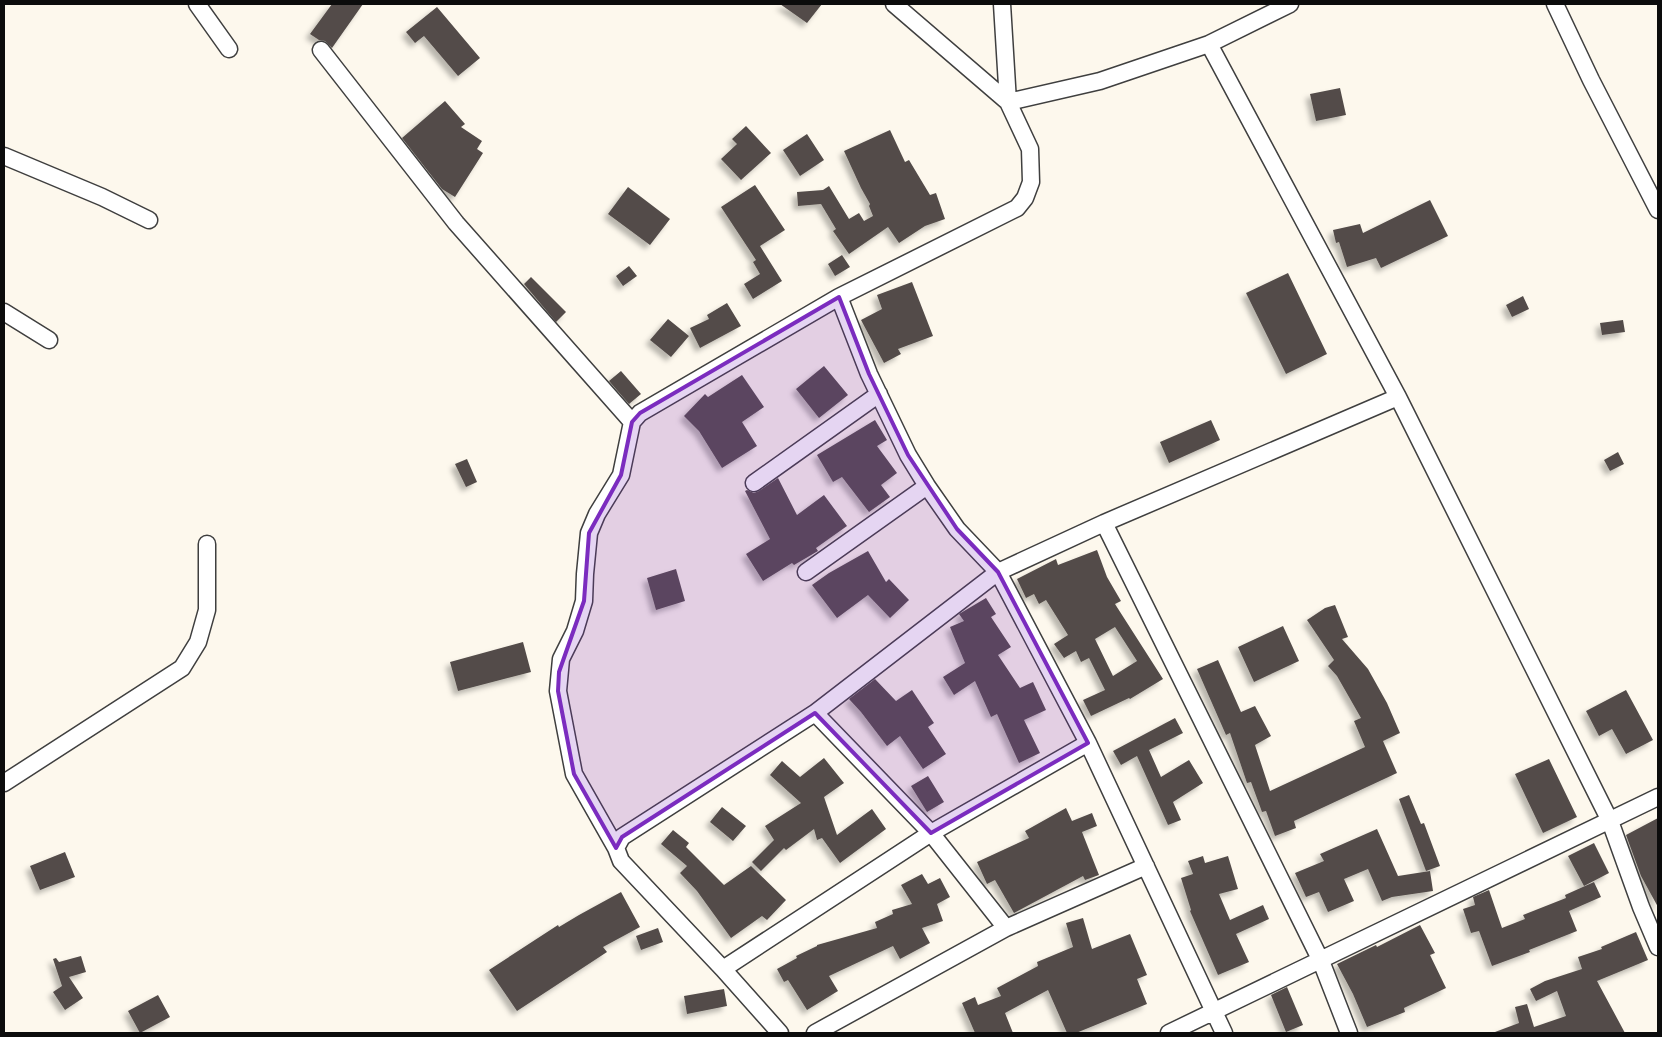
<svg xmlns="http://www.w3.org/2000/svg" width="1662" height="1037" viewBox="0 0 1662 1037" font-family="'Roboto Serif',serif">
<defs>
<filter id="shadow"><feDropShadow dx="-4.5" dy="4.5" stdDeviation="2.5" flood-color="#0004"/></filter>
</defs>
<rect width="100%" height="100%" fill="#fdf8ed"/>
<path fill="#534c49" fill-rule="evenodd" filter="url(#shadow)" d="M 332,4 L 363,4 L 332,48 L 325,41 L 319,40 L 310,34 Z
M 780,4 L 822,4 L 807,23 Z
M 437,7 L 480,58 L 458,76 L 424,36 L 415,43 L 406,32 Z
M 1340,88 L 1346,115 L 1316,121 L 1310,94 Z
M 445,101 L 465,124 L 461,127 L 482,141 L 477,149 L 483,153 L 455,197 L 442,189 L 402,138 Z
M 746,126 L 771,153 L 741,180 L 721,159 L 737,144 L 732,139 Z
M 890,130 L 905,162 L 909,160 L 930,195 L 936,193 L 945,219 L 925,226 L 899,243 L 888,227 L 849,254 L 833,231 L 836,229 L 821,204 L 798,206 L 797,192 L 823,190 L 829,186 L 849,219 L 859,213 L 864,221 L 873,216 L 869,206 L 870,204 L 861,188 L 844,151 Z
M 807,134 L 824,160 L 800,176 L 783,150 Z
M 755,185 L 785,230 L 760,246 L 782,281 L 753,299 L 744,284 L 760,274 L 753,262 L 756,260 L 721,207 Z
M 628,187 L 670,219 L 650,245 L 608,214 Z
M 1430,200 L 1448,236 L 1381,268 L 1376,258 L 1347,267 L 1339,242 L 1336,243 L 1333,230 L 1360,224 L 1363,233 Z
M 842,255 L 850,267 L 835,276 L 828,264 Z
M 629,266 L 637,276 L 623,286 L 616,276 Z
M 1288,273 L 1327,354 L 1286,374 L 1246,293 Z
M 531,277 L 566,312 L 556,322 L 524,284 Z
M 912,282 L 933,336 L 898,349 L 901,354 L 884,363 L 861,320 L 882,309 L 877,295 Z
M 1523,296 L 1529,309 L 1512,317 L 1506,305 Z
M 727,303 L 741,326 L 700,348 L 690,328 L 709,319 L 707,315 Z
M 668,319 L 689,336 L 671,357 L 650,340 Z
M 1623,320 L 1625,332 L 1602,335 L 1600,323 Z
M 824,366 L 848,395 L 819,418 L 796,389 Z
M 621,371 L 641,394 L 629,404 L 609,381 Z
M 742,375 L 764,407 L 742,422 L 757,446 L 722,468 L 699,431 L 684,416 L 705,394 L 708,397 Z
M 875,420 L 887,440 L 877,446 L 897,473 L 881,485 L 890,497 L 869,512 L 842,477 L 833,482 L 817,455 Z
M 1211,420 L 1220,440 L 1169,463 L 1160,442 Z
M 1618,452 L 1624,464 L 1610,471 L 1604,460 Z
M 467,459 L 477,482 L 466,487 L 455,464 Z
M 778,478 L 797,515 L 824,495 L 847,526 L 816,548 L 818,551 L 794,565 L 792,563 L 763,581 L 746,554 L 770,539 L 745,491 L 747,490 L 754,493 L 759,491 Z
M 1097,550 L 1107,577 L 1121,601 L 1115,604 L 1163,679 L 1130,699 L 1129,698 L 1091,716 L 1083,700 L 1105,690 L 1089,658 L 1081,662 L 1076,651 L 1064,658 L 1054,644 L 1068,635 L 1046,600 L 1039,604 L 1034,594 L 1026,598 L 1017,579 L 1056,559 L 1058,565 ZM 1115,627 L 1137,661 L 1113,676 L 1095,639 Z
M 868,551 L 886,582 L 889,579 L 909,600 L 890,618 L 868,595 L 837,618 L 812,585 L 829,573 Z
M 676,569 L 685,601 L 656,610 L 647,578 Z
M 986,598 L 996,614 L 991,617 L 1011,647 L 998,655 L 1020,688 L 1033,682 L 1046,710 L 1024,720 L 1040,753 L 1019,763 L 997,714 L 991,717 L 975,681 L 954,695 L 943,677 L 965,663 L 950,627 L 964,621 L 959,614 Z
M 1335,605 L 1348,637 L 1342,639 L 1368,669 L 1387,703 L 1400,733 L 1383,741 L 1397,773 L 1294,821 L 1296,828 L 1275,836 L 1266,811 L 1262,812 L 1251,782 L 1247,783 L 1230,733 L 1226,735 L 1197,669 L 1218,660 L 1241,712 L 1255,706 L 1271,736 L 1255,745 L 1270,791 L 1365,747 L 1354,721 L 1361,718 L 1337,676 L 1328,666 L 1334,660 L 1307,620 L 1325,608 Z
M 1283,626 L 1299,661 L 1254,682 L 1238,647 Z
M 523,642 L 531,672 L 458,691 L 450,662 Z
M 875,679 L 896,701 L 912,690 L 934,723 L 928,727 L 946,754 L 923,769 L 900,736 L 887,746 L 861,712 L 849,699 Z
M 1626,690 L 1653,740 L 1626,754 L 1612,729 L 1599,736 L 1586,711 Z
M 1175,718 L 1183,733 L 1149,750 L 1161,777 L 1189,760 L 1203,783 L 1173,802 L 1181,820 L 1168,825 L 1137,756 L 1121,765 L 1113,751 Z
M 824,758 L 844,783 L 824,797 L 837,835 L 872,809 L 886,829 L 840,863 L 822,838 L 817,840 L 814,829 L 786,850 L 784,848 L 761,871 L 752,862 L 774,840 L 765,826 L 801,803 L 770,775 L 782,761 L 800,777 Z
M 1549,759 L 1577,817 L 1543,833 L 1515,774 Z
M 928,776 L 944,802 L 927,812 L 911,786 Z
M 1409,795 L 1421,824 L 1424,823 L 1440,866 L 1426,871 L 1399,799 Z
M 722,807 L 746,826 L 733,841 L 710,822 Z
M 1066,808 L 1072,821 L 1092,813 L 1097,826 L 1082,832 L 1099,875 L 1085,880 L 1083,876 L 1014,913 L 995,880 L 987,884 L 977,862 L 1029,838 L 1025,831 Z
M 1658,818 L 1658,907 L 1641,876 L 1626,835 Z
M 1377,829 L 1398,876 L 1430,871 L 1433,891 L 1392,897 L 1382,901 L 1368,869 L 1344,879 L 1354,901 L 1328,912 L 1319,892 L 1306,897 L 1295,873 L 1324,861 L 1320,854 Z
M 673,830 L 689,843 L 686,847 L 724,885 L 751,866 L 786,900 L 767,920 L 762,916 L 731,938 L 697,891 L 680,873 L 687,866 L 661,844 Z
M 1594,843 L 1609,873 L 1584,886 L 1568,856 Z
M 65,852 L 75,877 L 40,890 L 30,866 Z
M 1203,856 L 1205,863 L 1228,856 L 1238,889 L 1219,894 L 1230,920 L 1263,905 L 1269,919 L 1236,934 L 1249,962 L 1218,975 L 1190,911 L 1191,910 L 1181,878 L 1193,874 L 1188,861 Z
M 922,874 L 928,884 L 940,878 L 950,897 L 937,904 L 943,921 L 922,928 L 930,943 L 900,959 L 893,946 L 829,976 L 838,991 L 807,1010 L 788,980 L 784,982 L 777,969 L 797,958 L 796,956 L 817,946 L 817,945 L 877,928 L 875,922 L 893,914 L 892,910 L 912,904 L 901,885 Z
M 1594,882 L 1601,897 L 1569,911 L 1577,931 L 1529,950 L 1530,952 L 1492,966 L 1479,931 L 1471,933 L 1463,909 L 1475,905 L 1473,897 L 1489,890 L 1502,928 L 1525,919 L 1523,915 L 1566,898 L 1565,895 Z
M 621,892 L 640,927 L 603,947 L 607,952 L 517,1011 L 489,970 L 558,925 L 559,927 L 579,915 Z
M 1083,918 L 1092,949 L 1130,934 L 1147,975 L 1137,979 L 1147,1004 L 1076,1033 L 1067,1033 L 1048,990 L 1005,1013 L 1013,1033 L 975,1033 L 962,1003 L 975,997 L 978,1005 L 1001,996 L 997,988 L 1038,966 L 1037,962 L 1073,947 L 1066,923 Z
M 1420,925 L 1435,953 L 1430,955 L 1446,988 L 1404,1008 L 1405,1012 L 1367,1027 L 1353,994 L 1337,964 L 1376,945 L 1377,947 Z
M 658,928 L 663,942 L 641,950 L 636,936 Z
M 1636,932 L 1648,960 L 1597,981 L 1625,1033 L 1495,1033 L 1495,1032 L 1519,1023 L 1515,1007 L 1527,1004 L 1534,1027 L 1566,1016 L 1557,991 L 1536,1001 L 1530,989 L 1545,981 L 1582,969 L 1578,957 L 1602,949 L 1601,947 Z
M 81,956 L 86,972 L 69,977 L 83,998 L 65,1010 L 53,992 L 62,986 L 53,959 L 56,958 L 59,962 Z
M 1287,987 L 1303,1025 L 1286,1032 L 1271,995 Z
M 724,989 L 727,1006 L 687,1014 L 684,996 Z
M 158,995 L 170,1017 L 140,1033 L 128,1011 Z"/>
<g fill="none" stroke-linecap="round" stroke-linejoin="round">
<defs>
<path id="minor" d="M 197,4 L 229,49
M 1002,4 L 1008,102 L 1100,81 L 1209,44 L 1290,4
M 1555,4 L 1591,80 L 1658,210
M 1209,44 L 1398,397
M 321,50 L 456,223 L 632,422
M 4,156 L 102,197 L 149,220
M 839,297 L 869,374 L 908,455 L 927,486 L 957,529 L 998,572 L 1088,743 L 1224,1033
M 4,312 L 49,340
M 754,483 L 879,394
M 1104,523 L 1321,961 L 1349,1033
M 806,572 L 927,486
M 815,713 L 931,833 L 1006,928
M 4,783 L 182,668 L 198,642 L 207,610 L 207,544
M 616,848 L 574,774 L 558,691 L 561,659 L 575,631 L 584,601 L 585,574 L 589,533 L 597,514 L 621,475 L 632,422 L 640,413 L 839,297 L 1017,208 L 1025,198 L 1031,182 L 1030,149 L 1008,102 L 894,4
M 723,969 L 931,833 L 1088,743
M 780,1033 L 723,969 L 621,861 L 616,848 L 622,837 L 815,713 L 998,572 L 1104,523 L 1398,397 L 1610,821 L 1641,907 L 1658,947
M 815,1033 L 1006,928 L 1146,866
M 1169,1033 L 1658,797"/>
</defs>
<use href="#minor" stroke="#3f3f3f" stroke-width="19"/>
<use href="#minor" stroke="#fff" stroke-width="16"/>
</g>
<path fill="#7b2cbf" fill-opacity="0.2" stroke="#7b2cbf" stroke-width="4" stroke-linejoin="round" d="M 839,297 L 869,374 L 908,455 L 957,529 L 998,572 L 1088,743 L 931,833 L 815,713 L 622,837 L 616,848 L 574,774 L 558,691 L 559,672 L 584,601 L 589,533 L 621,475 L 632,422 L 640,413 Z"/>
<rect width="1662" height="1037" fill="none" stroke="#0c0c0c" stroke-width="10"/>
</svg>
